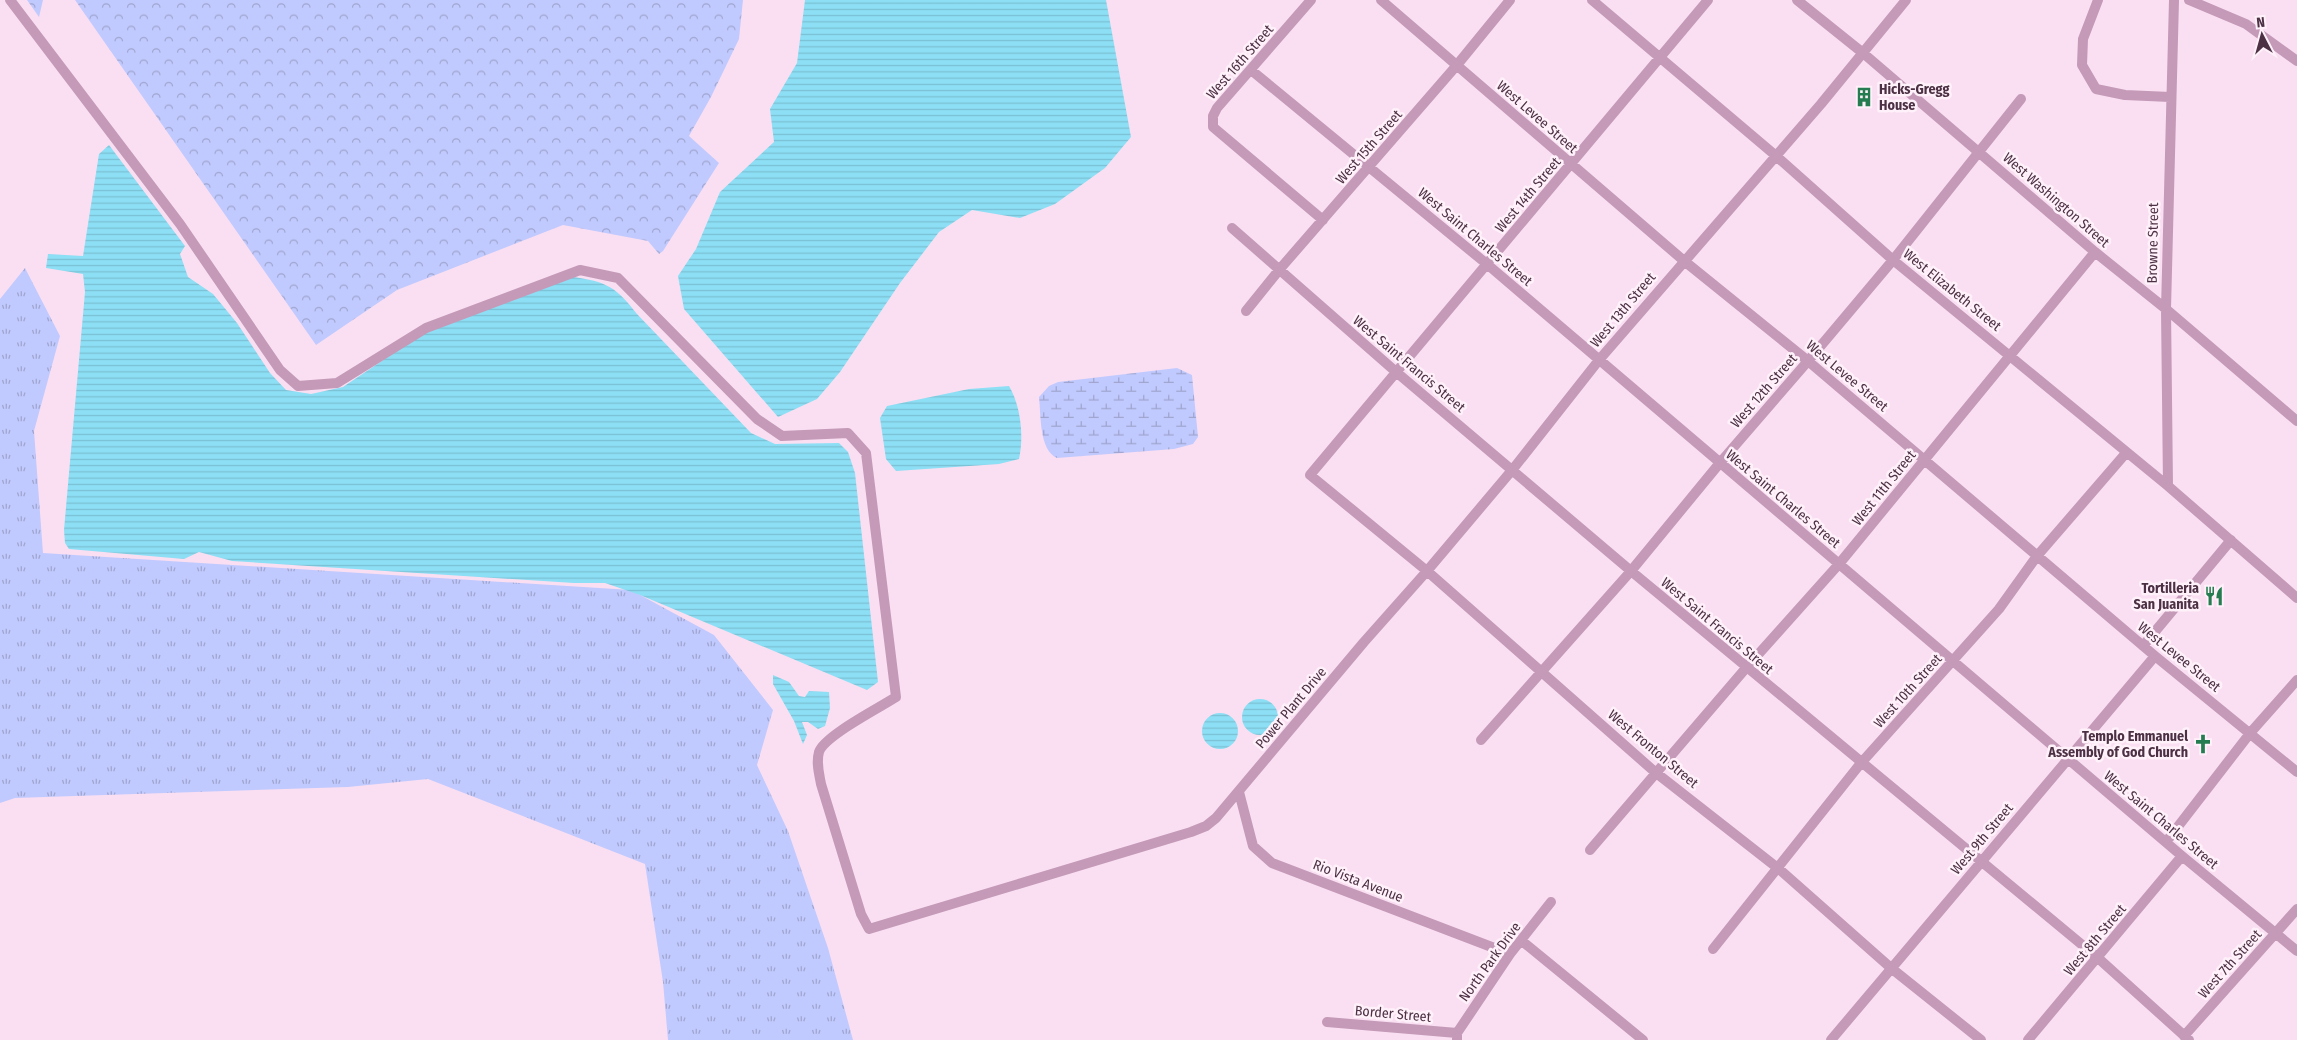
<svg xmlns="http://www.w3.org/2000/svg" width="2297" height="1040" viewBox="0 0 2297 1040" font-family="'Fira Sans Condensed',sans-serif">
<defs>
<pattern id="grass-tufts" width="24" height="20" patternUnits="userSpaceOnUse" patternTransform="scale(1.25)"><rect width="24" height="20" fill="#c1cafe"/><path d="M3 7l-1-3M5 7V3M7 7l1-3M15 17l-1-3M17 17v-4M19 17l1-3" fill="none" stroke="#9fa5cf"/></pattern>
<pattern id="wetland-marsh" width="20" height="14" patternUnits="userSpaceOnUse" patternTransform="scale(1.25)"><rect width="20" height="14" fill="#c1cafe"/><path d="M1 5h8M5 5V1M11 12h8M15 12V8" fill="none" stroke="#9fa5cf"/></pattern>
<pattern id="park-crowns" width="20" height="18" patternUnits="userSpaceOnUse" patternTransform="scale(1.25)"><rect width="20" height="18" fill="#c1cafe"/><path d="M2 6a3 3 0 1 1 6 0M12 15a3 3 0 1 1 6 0" fill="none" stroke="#9fa5cf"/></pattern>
<pattern id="water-rules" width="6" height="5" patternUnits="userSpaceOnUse" patternTransform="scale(1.25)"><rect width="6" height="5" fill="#8ddff5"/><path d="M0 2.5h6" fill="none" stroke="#7bc0d3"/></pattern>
</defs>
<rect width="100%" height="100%" fill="#fadff2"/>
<path fill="url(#grass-tufts)" d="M 25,268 L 60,336 L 34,431 L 43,553 L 631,590 L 714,635 L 773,710 L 757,765 L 788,831 L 828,948 L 853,1040 L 668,1040 L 663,982 L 645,864 L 428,779 L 348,787 L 15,798 L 0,803 L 0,299 Z"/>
<path fill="url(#wetland-marsh)" d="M 1177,368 L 1192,375 L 1198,437 L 1193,444 L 1174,449 L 1057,458 C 1039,450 1041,415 1039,397 L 1049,386 L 1058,382 Z"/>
<path fill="url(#park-crowns)" d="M 27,0 L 43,0 L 39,17 Z
M 75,0 L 743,0 L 739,39 L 711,97 L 689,136 L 719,163 L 663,251 L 659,254 L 648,241 L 563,225 L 397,290 L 316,345 Z"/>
<path fill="url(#water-rules)" d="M 805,0 L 1106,0 L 1131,137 L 1105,168 L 1055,204 L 1020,218 L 972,210 L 939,232 L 900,283 L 840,372 L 817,399 L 778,417 L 684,309 L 678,276 L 696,249 L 720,192 L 774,142 L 770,109 L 797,63 Z
M 109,145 L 185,246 L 180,254 L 188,277 L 213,294 L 237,323 L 270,373 L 286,390 L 311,394 L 343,387 L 425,332 L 574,277 C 607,282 616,287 637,314 L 751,433 L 775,444 L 839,443 L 848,452 L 855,473 L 878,682 L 867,690 L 640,595 L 605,583 L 574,583 L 232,561 L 199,552 L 184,559 L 69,549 L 65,543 L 64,530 L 85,292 L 83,274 L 46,268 L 48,254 L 83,256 L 99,154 Z
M 1009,386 C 1021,406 1024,437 1019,459 L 999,464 L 896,471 L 886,459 L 880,418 L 887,406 L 969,389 Z
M 773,675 L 789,682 L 799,696 L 805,697 L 809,691 L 829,692 L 830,708 L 825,726 L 818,729 L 808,722 L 802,722 L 807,735 L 803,744 L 794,721 L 773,684 Z
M1242 717a18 18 0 1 1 36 0a18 18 0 1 1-36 0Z
M1202 731a18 18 0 1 1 36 0a18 18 0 1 1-36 0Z"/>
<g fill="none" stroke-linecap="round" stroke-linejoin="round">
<path stroke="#c49ab8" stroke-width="10" d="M 10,0 L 180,224 L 280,370 L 298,386 L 337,383 L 426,328 L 580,270 L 618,278 L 757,419 L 782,436 L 848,433 L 866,453 L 896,697 C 879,708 824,736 819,752 C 816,763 819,773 821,784 L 861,914 L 869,929 L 1191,832 L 1206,826 L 1216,818 L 1364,642 L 1427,571 L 1513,469 L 1599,360 L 1821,104 L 1906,0
M 1311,0 L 1217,108 L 1213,116 L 1213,127 L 1323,220
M 1381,0 L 1683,260 L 1808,361 L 2155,656 L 2297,772
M 1592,0 L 1775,155 L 1893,260 L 2168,486 L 2297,598
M 1708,0 L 1310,475 L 1427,571 L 1655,772 L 1779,869 L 1891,968 L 1981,1040
M 1797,0 L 1863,53 L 2095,252 L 2166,309 L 2297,421
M 2098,0 L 2083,39 L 2082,65 L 2096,89 L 2125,95 L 2170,97
M 2189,0 L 2246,24 L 2297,61
M 1251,70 L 1488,265 L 2182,856 L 2297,951
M 1232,228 L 1395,371 L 1631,571 L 2098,958 L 2189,1040
M 1246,311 L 1279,270 L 1457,65 L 1510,0
M 2168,486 L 2166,309 L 2174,0
M 2143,646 L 2231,540
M 1481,740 L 1631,571 L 1719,464 L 1808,361 L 1893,260 L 2021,99
M 1239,792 L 1253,846 L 1272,863 L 1510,954
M 2166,842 L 2251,732 L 2297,680
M 1590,850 L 1746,668 L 1839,564 L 2095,252
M 1522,941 L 1643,1040
M 1713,949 L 1861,763 L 1999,609 L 2037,556 L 2126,453
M 1327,1022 L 1457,1033
M 2184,1036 L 2297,909
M 1457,1040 L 1457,1033 L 1510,954 L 1551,902
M 1831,1040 L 2155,656
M 2028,1040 L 2182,856"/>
</g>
<defs>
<symbol id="building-bare" viewBox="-9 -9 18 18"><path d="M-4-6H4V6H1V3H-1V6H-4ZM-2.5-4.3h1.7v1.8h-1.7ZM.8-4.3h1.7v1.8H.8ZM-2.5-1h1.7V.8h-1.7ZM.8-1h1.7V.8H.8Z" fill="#247c50" stroke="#fff1fa" stroke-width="2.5" paint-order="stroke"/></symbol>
<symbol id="restaurant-bare" viewBox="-9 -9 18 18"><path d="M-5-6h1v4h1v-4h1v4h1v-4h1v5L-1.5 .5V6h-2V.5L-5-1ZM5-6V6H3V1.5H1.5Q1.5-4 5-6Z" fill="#247c50" stroke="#fff1fa" stroke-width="2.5" paint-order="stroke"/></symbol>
<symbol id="church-bare" viewBox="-9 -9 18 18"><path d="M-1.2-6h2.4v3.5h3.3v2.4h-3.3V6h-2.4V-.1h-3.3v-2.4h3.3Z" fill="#247c50" stroke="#fff1fa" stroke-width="2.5" paint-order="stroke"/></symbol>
</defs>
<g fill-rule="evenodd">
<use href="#building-bare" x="1850" y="83" width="28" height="28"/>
<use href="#restaurant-bare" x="2200" y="582" width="28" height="28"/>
<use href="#church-bare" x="2189" y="730" width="28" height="28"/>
</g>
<g text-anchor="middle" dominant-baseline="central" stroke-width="5" stroke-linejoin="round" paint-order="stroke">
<g font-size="14" fill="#4c3144" stroke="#fff1fa">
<text transform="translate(1240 62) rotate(-49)">West 16th Street</text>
<text transform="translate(1537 117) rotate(41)">West Levee Street</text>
<text transform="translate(1369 147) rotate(-49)">West 15th Street</text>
<text transform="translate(1528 195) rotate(-50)">West 14th Street</text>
<text transform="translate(2056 200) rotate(41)">West Washington Street</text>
<text transform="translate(1475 237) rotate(40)">West Saint Charles Street</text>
<text transform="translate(2153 243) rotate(-89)">Browne Street</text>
<text transform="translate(1952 290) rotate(39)">West Elizabeth Street</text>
<text transform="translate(1623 310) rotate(-50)">West 13th Street</text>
<text transform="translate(1409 364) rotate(40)">West Saint Francis Street</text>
<text transform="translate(1847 376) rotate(40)">West Levee Street</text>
<text transform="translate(1764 391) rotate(-49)">West 12th Street</text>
<text transform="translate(1884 488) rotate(-51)">West 11th Street</text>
<text transform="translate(1783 499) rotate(40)">West Saint Charles Street</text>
<text transform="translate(1717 626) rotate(40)">West Saint Francis Street</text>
<text transform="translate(2179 657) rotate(39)">West Levee Street</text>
<text transform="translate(1908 691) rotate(-48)">West 10th Street</text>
<text transform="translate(1291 708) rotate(-50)">Power Plant Drive</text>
<text transform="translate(1653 749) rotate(40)">West Fronton Street</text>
<text transform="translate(2161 820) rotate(40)">West Saint Charles Street</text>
<text transform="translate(1982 839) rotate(-50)">West 9th Street</text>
<text transform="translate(1358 881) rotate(21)">Rio Vista Avenue</text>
<text transform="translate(2095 940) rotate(-50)">West 8th Street</text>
<text transform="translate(1490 962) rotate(-54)">North Park Drive</text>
<text transform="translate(2230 964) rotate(-48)">West 7th Street</text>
<text transform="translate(1393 1014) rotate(5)">Border Street</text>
</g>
<g font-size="14" font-weight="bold" fill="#4c3144" stroke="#fff1fa" text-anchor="end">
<text x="1879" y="89" text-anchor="start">Hicks-Gregg<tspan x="1879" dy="16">House</tspan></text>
<text x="2199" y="588">Tortilleria<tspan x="2199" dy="16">San Juanita</tspan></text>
<text x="2188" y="736">Templo Emmanuel<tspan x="2188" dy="16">Assembly of God Church</tspan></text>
</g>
</g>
<g transform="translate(2262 35) rotate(354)" stroke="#fff1fa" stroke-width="4" paint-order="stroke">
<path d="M0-4L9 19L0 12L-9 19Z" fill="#4c3144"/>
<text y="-8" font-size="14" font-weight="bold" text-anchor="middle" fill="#4c3144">N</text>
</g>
</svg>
